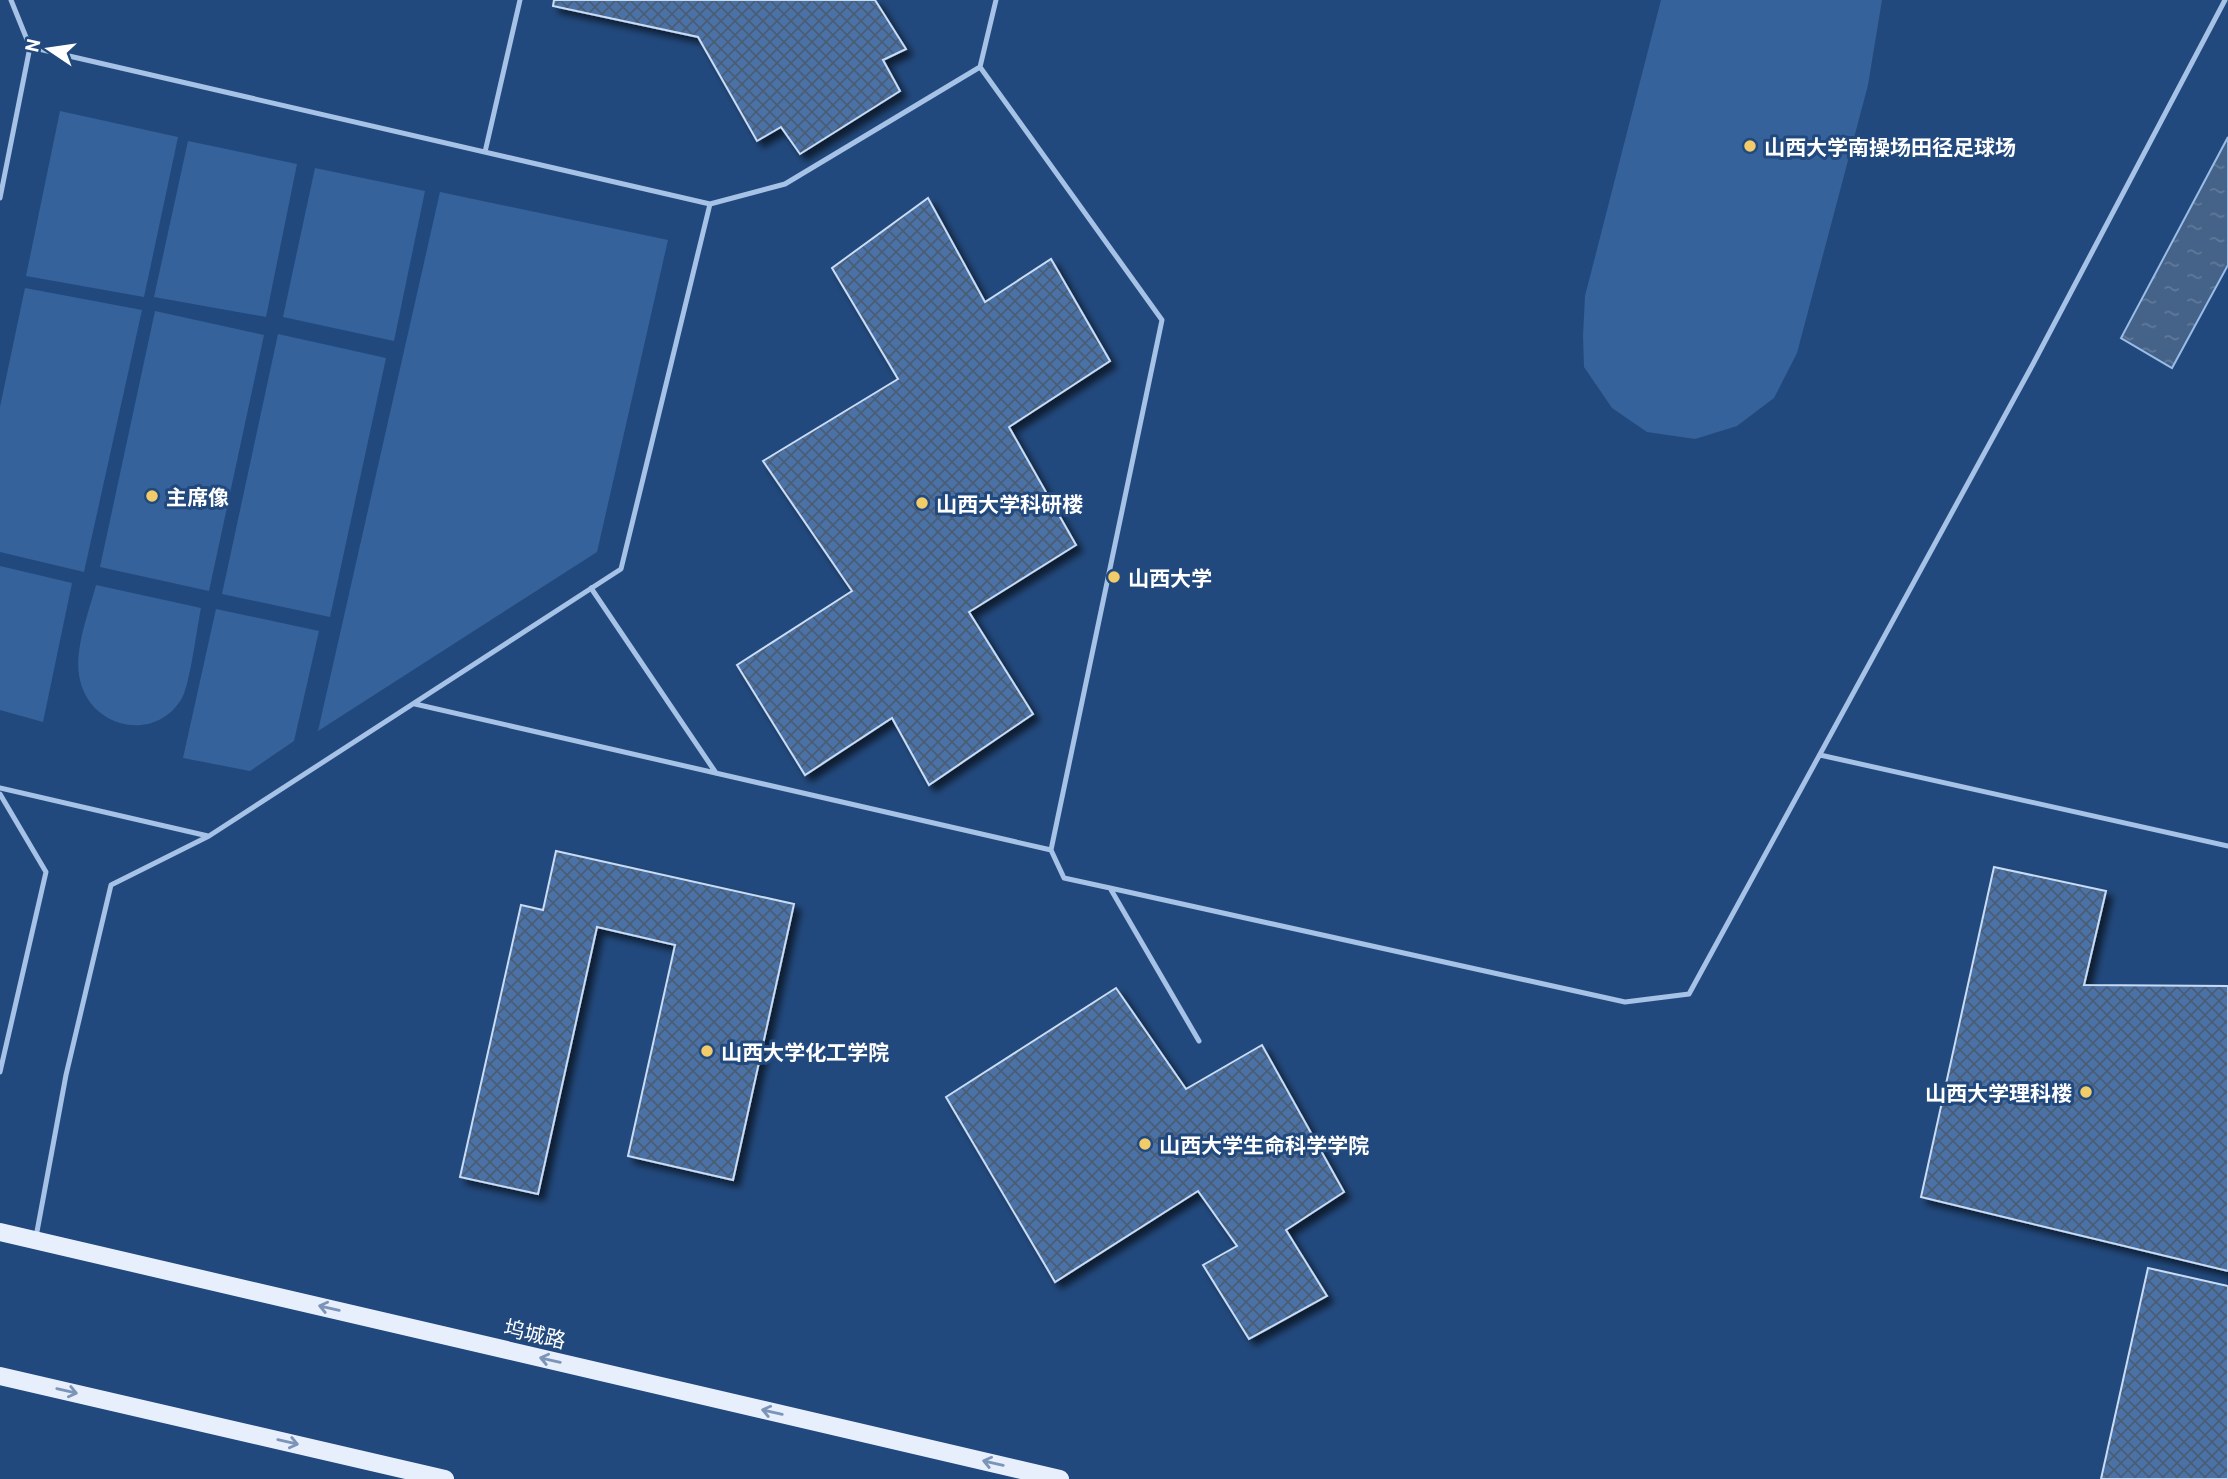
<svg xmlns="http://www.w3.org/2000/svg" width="2228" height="1479" viewBox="0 0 2228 1479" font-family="Barlow,'Noto Sans SC',sans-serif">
<defs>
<pattern id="water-ripples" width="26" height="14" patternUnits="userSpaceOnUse" patternTransform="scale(1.75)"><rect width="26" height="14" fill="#456288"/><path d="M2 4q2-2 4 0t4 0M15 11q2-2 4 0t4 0" fill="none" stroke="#617a9a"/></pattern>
<pattern id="building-cross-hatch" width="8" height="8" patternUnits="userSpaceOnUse" patternTransform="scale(1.75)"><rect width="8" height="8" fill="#4b72a7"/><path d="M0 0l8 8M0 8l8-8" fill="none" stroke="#4c5d75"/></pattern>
<filter id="shadow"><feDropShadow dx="6" dy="6" stdDeviation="3.5" flood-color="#0009"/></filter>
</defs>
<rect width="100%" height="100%" fill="#22497d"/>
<path fill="#35629b" d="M 1661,0 L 1882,0 L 1868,85 L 1797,353 L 1774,398 L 1737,426 L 1695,439 L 1647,432 L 1612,408 L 1584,367 L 1583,336 L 1585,296 Z
M 60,111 L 178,137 L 144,297 L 26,276 Z
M 188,141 L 297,164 L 266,317 L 154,297 Z
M 315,168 L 425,191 L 394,341 L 283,317 Z
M 440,192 L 668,240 L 597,552 L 318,731 Z
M 25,288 L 142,310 L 84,572 L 0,552 L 0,407 Z
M 155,311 L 264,335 L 209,591 L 100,567 Z
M 278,334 L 386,358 L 330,617 L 222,594 Z
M 0,566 L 72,583 L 43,722 L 0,710 Z
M 96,585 L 201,608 C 197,627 190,684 182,698 C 156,743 91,729 80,680 C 73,652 89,612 96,585 Z
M 216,609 L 319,631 L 294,741 L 250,771 L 183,758 Z"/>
<path fill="url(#water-ripples)" stroke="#9abde7" stroke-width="2" d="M 2228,137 L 2228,265 L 2172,368 L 2121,338 Z"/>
<path fill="url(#building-cross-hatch)" stroke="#c9dcf5" stroke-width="2" filter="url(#shadow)" d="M 554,0 L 875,0 L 906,49 L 883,60 L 900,91 L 800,154 L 781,127 L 757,141 L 698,37 L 553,6 Z
M 928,198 L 985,302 L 1051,259 L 1110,361 L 1009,427 L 1076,545 L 969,612 L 1033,714 L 929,785 L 892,718 L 805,775 L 737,665 L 852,591 L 763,461 L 898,379 L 832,268 Z
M 556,851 L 794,904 L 733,1180 L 628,1156 L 675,945 L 597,927 L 538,1194 L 460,1177 L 521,905 L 543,910 Z
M 1994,867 L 2106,891 L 2084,985 L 2228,986 L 2228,1271 L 1921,1197 Z
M 1116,988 L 1186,1089 L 1262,1045 L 1344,1192 L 1286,1230 L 1327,1296 L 1249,1339 L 1203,1265 L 1237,1246 L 1198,1191 L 1055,1282 L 946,1097 Z
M 2148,1268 L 2228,1286 L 2228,1479 L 2101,1479 Z"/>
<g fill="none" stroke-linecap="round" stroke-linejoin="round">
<path stroke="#a6c2e6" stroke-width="5" d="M 11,0 L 30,47
M 485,152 L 520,0
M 0,198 L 30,47 L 710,204 L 621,569 L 209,836 L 111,885 L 66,1075 L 36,1237
M 710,204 L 785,184 L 980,67 L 996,0
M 591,588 L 716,773
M 415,704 L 1051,850 L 1162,320 L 980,67
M 1820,755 L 2228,846
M 0,788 L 208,836
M 0,794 L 46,872 L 0,1072
M 1051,850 L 1064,878 L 1110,888 L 1199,1041
M 1110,888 L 1625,1002 L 1689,994 L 2033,364 L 2225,0"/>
<path stroke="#e7effd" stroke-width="18" d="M 0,1232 L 1060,1479
M 0,1376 L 445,1479"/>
</g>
<defs><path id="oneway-shaft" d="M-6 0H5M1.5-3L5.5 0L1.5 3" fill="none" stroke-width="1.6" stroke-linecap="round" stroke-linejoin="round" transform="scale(1.75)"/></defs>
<g stroke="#7b94b7">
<use href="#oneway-shaft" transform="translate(329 1308) rotate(-167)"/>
<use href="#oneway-shaft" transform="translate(550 1360) rotate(-167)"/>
<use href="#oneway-shaft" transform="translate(67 1391) rotate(13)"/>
<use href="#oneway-shaft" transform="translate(772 1412) rotate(-167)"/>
<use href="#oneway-shaft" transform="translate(288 1442) rotate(13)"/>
<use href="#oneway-shaft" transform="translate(993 1463) rotate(-167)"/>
</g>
<g fill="#f2cc68" stroke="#22497d" stroke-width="2.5">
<circle cx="1750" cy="146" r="7"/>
<circle cx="152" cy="496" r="7"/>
<circle cx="922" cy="503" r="7"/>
<circle cx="1114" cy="577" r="7"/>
<circle cx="707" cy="1051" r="7"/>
<circle cx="2086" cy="1092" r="7"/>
<circle cx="1145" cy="1144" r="7"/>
</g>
<g text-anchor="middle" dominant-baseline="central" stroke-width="6" stroke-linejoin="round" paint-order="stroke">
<g font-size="21" font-weight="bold" fill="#fff" stroke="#22497d" text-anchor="start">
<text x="1764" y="146">山西大学南操场田径足球场</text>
<text x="166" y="496">主席像</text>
<text x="936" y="503">山西大学科研楼</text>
<text x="1128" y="577">山西大学</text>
<text x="721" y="1051">山西大学化工学院</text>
<text x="2072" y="1092" text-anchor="end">山西大学理科楼</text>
<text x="1159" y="1144">山西大学生命科学学院</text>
</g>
<g font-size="21" fill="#fff" stroke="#22497d">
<text transform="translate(535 1333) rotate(13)">坞城路</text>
</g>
</g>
<g transform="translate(49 49) rotate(283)" stroke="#22497d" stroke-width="5" paint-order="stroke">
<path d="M0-5L12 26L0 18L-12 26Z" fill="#ffffff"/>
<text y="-10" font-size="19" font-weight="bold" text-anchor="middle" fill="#ffffff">N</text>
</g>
</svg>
